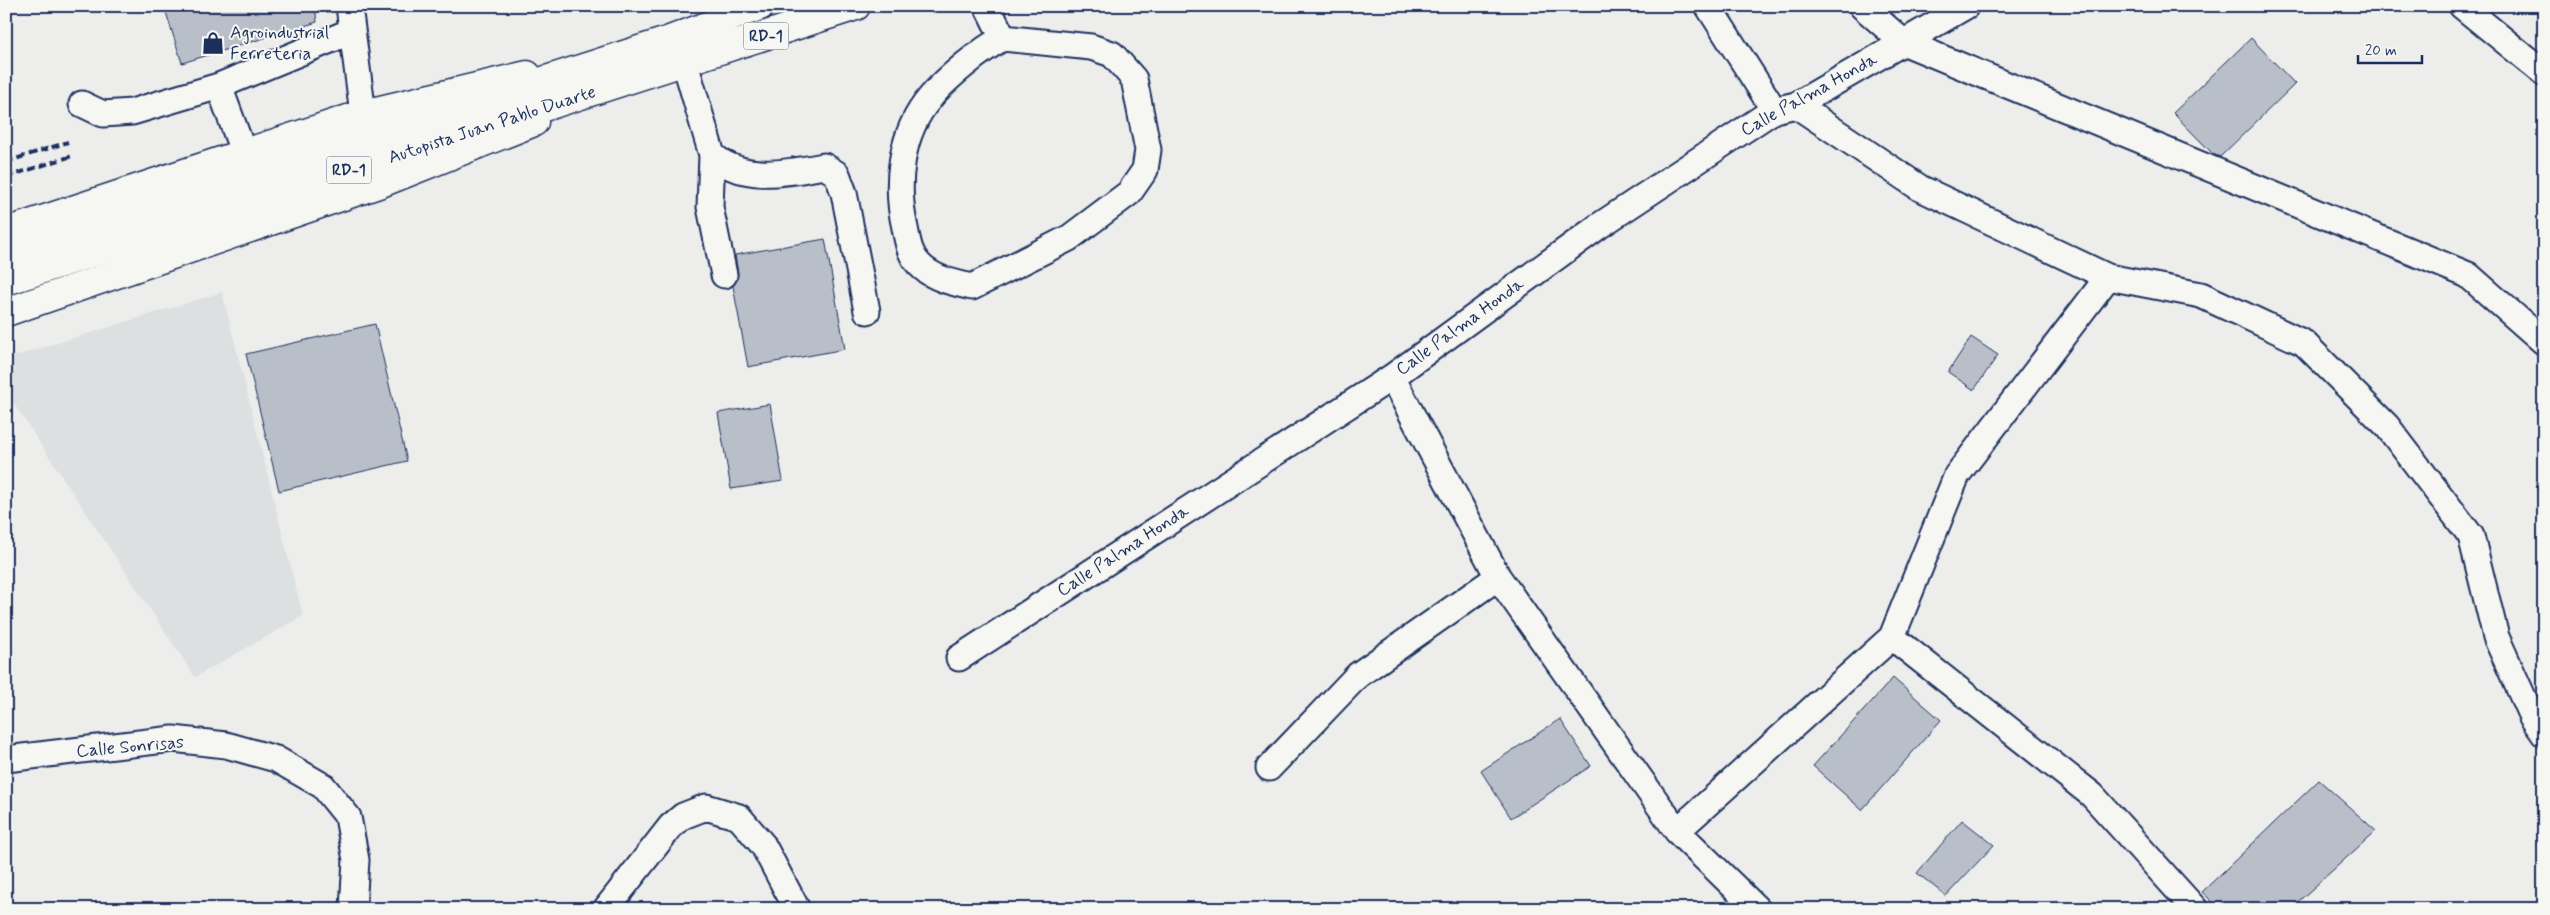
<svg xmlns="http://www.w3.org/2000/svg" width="2550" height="915" viewBox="0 0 2550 915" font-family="Mynerve,sans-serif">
<rect width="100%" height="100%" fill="#edeeec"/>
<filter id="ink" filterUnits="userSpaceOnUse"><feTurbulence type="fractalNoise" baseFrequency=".02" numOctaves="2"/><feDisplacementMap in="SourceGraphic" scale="10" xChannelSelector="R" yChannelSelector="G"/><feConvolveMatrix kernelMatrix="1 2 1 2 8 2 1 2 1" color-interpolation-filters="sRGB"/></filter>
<g filter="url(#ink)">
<path fill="#dde0e1" d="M 222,292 L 303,616 L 195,677 L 6,392 L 6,359 Z"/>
<path fill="#b9bfc8" stroke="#1b2f5e" d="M 164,6 L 315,6 L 317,22 L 182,63 Z
M 2251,38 L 2295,84 L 2220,157 L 2213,154 L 2173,113 Z
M 825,239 L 845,349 L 748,367 L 733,286 L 737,280 L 738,273 L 735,255 Z
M 375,324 L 407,461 L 279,491 L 246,354 Z
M 1971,337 L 1998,355 L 1974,390 L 1948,372 Z
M 770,404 L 783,481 L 731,489 L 718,413 Z
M 1893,678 L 1941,720 L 1862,810 L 1813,766 Z
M 1560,719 L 1591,766 L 1511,818 L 1481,771 Z
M 2319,780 L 2376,831 L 2290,909 L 2220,909 L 2202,892 Z
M 1962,820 L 1994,845 L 1946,896 L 1917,873 Z"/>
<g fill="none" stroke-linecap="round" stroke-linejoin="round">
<defs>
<path id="minor" d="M 349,6 L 363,114
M 987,6 L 1003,38
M 1708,6 L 1774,110
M 1862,6 L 1903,42 L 2468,275 L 2544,342
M 2462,6 L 2544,73
M 1003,38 L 1091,47 L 1112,54 L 1134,79 L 1148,150 L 1145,170 L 1129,193 L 1069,238 L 972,287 C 956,283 937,280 923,268 C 910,257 908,244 905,228 C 895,185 900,133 930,98 C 944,80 982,49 1003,38 Z
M 685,63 L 712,155 L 710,207 L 724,275
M 219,86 L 244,154
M 82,104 L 103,114 L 132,112 L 219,86 L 352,31
M 1796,105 L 1920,188 L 2108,277 L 2201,295 L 2304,343 L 2387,426 L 2471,536 L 2496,637 L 2532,717 L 2544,734
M 712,155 C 743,182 786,173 824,166 L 837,174 L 844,193 L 867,311
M 1392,377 L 1498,577 L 1677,831 L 1757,909
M 1892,637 L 2092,795 L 2195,909
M 959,658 L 1392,377 L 1599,226 L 1774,110 L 1796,105 L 1966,6
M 6,759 L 173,739 L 226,745 L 276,759 L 323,786 L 348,817 L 356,860 L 353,909
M 1269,768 L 1358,675 L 1498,577
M 1677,831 L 1892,637 L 1957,475 L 2108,277
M 606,909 L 671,826 L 683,816 L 706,807 L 739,817 L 763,845 L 797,909"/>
<path id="major" d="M 6,232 L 363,114 L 527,75
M 6,312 L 381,183 L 534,122"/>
<path id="highway" d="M 6,254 L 667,41 L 760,6
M 6,281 L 856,6"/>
</defs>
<use href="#minor" stroke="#1b2f5e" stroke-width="29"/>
<use href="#major" stroke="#1b2f5e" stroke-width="31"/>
<use href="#highway" stroke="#1b2f5e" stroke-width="31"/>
<use href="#minor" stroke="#f6f6f2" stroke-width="25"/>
<use href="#major" stroke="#f6f6f2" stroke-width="28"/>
<use href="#highway" stroke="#f6f6f2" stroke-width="28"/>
<path stroke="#1b2f5e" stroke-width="4" stroke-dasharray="8 4" stroke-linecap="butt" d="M 6,162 L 68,142
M 6,177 L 72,156"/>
</g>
</g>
<defs>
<symbol id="shop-bare" viewBox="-9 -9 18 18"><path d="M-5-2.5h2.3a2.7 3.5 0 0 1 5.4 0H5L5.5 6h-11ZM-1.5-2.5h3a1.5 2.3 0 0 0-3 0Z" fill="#1b2f5e" stroke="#f6f6f2" stroke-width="2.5" paint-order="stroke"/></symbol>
</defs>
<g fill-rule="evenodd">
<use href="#shop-bare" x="197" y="27" width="32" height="32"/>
</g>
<g text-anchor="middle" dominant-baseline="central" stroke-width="4" stroke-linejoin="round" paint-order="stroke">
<g fill="#f6f6f2" stroke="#5d6b8a" stroke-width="1">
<rect x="743.5" y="22.5" width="45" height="27" rx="4"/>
<rect x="326.5" y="156.5" width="45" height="27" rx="4"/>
</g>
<g font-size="16" font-weight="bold" fill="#1b2f5e">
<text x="766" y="36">RD-1</text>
<text x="349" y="170">RD-1</text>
</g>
<g font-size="18" fill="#1b2f5e" stroke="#f6f6f2" text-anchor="start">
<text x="230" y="33">Agroindustrial<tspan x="230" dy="21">Ferreteria</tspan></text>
</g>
<g font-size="18" fill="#1b2f5e" stroke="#f6f6f2">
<text transform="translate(1809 95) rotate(-29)">Calle Palma Honda</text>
<text transform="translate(492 125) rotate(-18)">Autopista Juan Pablo Duarte</text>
<text transform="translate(1460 327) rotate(-36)">Calle Palma Honda</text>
<text transform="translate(1123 551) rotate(-33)">Calle Palma Honda</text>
<text transform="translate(130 747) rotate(-5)">Calle Sonrisas</text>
</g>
</g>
<rect width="2550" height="915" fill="none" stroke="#f6f6f2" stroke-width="25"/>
<rect x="12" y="12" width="2525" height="890" fill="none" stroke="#1b2f5e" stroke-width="2" filter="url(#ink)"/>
<path d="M2358 55v8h64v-8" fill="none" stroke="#1b2f5e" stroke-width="2.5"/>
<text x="2365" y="55" font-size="15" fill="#1b2f5e" stroke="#f6f6f2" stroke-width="4" paint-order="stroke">20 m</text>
</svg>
